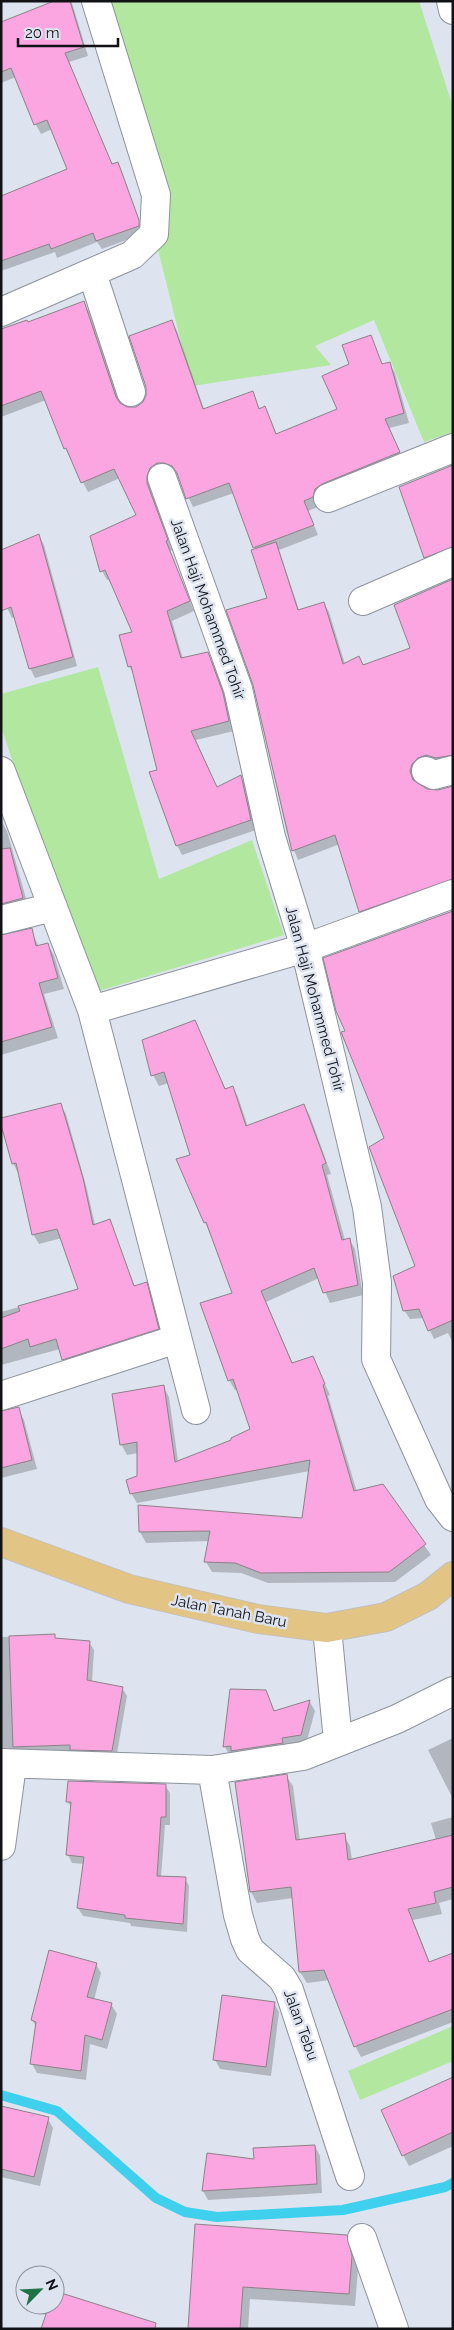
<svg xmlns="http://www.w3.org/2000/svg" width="454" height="2330" viewBox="0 0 454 2330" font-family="Raleway,sans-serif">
<rect width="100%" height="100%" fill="#dee4ef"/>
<path fill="#b1e79f" d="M 96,1 L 419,1 L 453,107 L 453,432 L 424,442 L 374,320 L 315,346 L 331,365 L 192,386 Z
M 98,667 L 159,879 L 252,840 L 284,935 L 89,994 L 1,726 L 1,694 Z
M 453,2026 L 453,2061 L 360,2100 L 348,2071 Z"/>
<path fill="#0003" d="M 57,1 L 71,1 L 73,6 L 88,56 L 69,62 L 112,165 L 117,163 L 122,172 L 143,234 L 102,249 L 97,242 L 57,258 L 55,252 L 1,271 L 1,197 L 69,170 L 52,129 L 41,134 L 36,125 L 16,77 L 1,83 L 1,24 Z
M 84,303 L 89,312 L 120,405 L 128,409 L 137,408 L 143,404 L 171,322 L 177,331 L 204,409 L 252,393 L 260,409 L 265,407 L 277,435 L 338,410 L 351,365 L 370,337 L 383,365 L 389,363 L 395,373 L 409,423 L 389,428 L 404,462 L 321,498 L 318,507 L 308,511 L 318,535 L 279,550 L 299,610 L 324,603 L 329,612 L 345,664 L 363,666 L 411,649 L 453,580 L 453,766 L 417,773 L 415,783 L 427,790 L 438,791 L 453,788 L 453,889 L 366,920 L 361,911 L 340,844 L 298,860 L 287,833 L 254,685 L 268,599 L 256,550 L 234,493 L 193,507 L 178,475 L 170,472 L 152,485 L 152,494 L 172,550 L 170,551 L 194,611 L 172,621 L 183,659 L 207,653 L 213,663 L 228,704 L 234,731 L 196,740 L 217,788 L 241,777 L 246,786 L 256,830 L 182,855 L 177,845 L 134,674 L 129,666 L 133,632 L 111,579 L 107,580 L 102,571 L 138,516 L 120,478 L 88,492 L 65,448 L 46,400 L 1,417 L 1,330 L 28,324 Z
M 453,466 L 453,557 L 430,566 L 425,557 Z
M 39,536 L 44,545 L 77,666 L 35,678 L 30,668 L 15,617 L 12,618 L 1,596 Z
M 1,820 L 7,831 L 29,909 L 1,918 Z
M 453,912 L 453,1343 L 448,1333 L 434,1339 L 424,1318 L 410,1319 L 404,1310 L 417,1267 L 386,1139 L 347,1031 Z
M 31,930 L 39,947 L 47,944 L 54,955 L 64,989 L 44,994 L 58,1038 L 1,1055 L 1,936 Z
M 194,1021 L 226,1090 L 233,1087 L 238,1097 L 248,1127 L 304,1105 L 310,1116 L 331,1174 L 327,1175 L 345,1240 L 349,1239 L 355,1249 L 363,1295 L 330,1303 L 319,1278 L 266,1302 L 293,1364 L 312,1357 L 318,1368 L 330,1395 L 328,1396 L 357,1492 L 383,1486 L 431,1555 L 395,1582 L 268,1583 L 241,1573 L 212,1572 L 206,1562 L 209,1541 L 146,1543 L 140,1532 L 139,1507 L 303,1519 L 310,1471 L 137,1503 L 131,1493 L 139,1477 L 138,1453 L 127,1455 L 121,1444 L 163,1386 L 169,1397 L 178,1461 L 232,1440 L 252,1430 L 238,1390 L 235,1390 L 229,1380 L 234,1293 L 205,1222 L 192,1156 L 169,1083 L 159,1086 L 153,1075 Z
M 60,1105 L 66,1114 L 87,1189 L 95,1225 L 109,1220 L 135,1287 L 146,1284 L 151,1293 L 163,1338 L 69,1369 L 60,1349 L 1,1365 L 1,1312 L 80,1290 L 62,1238 L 39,1244 L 33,1234 L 18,1173 L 13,1163 Z
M 19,1411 L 24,1420 L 37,1469 L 1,1478 L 1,1412 Z
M 54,1636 L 56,1639 L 89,1642 L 94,1650 L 92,1682 L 122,1688 L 127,1696 L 116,1759 L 1,1751 L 1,1637 Z
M 265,1691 L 275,1712 L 310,1702 L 315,1711 L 306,1744 L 230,1756 L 225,1747 Z
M 453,1738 L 453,1799 L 428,1750 Z
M 286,1776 L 293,1786 L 300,1841 L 344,1835 L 350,1846 L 352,1860 L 436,1840 L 431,1823 L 453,1817 L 453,1899 L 439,1903 L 442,1914 L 413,1920 L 430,1963 L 453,1964 L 453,2022 L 361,2057 L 355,2046 L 330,1980 L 307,1983 L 300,1972 L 293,1898 L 257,1903 L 251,1892 L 237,1783 Z
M 165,1785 L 170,1793 L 170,1825 L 165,1825 L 161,1877 L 185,1878 L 189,1886 L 187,1932 L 131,1926 L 130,1923 L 83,1916 L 78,1908 L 84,1864 L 72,1863 L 68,1855 L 72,1809 L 68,1802 Z
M 96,1964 L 101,1973 L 94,2000 L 111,2004 L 117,2014 L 107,2049 L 90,2044 L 86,2080 L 37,2073 L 32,2064 L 37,2028 L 32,2020 Z
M 274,2003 L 279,2012 L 271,2076 L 220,2069 L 215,2060 Z
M 453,2078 L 453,2146 L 409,2166 L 403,2155 Z
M 1,2107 L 48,2119 L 53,2128 L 40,2186 L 1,2177 Z
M 315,2146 L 320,2156 L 322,2193 L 208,2200 L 203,2191 L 255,2160 Z
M 196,2225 L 346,2236 L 353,2249 L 358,2269 L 355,2306 L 250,2299 L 248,2329 L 189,2329 Z"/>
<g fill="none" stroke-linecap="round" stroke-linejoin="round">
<path stroke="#3fd0ee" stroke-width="10" d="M 1,2095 L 57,2111 L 156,2198 L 185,2212 L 217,2217 L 343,2210 L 445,2187 L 453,2183"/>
</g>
<path fill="#fca6e1" stroke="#8c8188" d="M 54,1 L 70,1 L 84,47 L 65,53 L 112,164 L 118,162 L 139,220 L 139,226 L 96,241 L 93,233 L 51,249 L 49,244 L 1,261 L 1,196 L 67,169 L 47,120 L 34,125 L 11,68 L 1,72 L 1,22 Z
M 84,301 L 116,397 L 120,403 L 127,407 L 136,407 L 143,402 L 146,395 L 146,387 L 129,336 L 172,320 L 203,409 L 253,391 L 259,409 L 265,406 L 276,434 L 337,409 L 322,376 L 349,364 L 342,345 L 371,335 L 382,364 L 390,362 L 404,413 L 385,419 L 400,452 L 322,484 L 315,489 L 313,497 L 304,501 L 314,525 L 253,548 L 229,483 L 186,499 L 177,473 L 172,466 L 164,463 L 157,463 L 150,468 L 147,476 L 147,483 L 168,540 L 166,541 L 190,601 L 167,611 L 181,658 L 208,652 L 223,693 L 229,721 L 191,731 L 217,787 L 241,775 L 251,820 L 176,846 L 149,772 L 157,770 L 131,666 L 128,667 L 119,635 L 132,632 L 105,570 L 100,572 L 90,536 L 136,515 L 114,469 L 81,483 L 66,448 L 64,449 L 41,391 L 1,406 L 1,329 L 27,320 L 28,322 Z
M 453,465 L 453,547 L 424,558 L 399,487 Z
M 39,534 L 73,657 L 29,669 L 11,607 L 1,611 L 1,550 Z
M 276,542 L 298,610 L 324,602 L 343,664 L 359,656 L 363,665 L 410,648 L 394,605 L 453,579 L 453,755 L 436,758 L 426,755 L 418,758 L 412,764 L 410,771 L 413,780 L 427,789 L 438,790 L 453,786 L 453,879 L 359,912 L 335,835 L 292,851 L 253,685 L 226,610 L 267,598 L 251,550 Z
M 10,848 L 23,898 L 1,904 L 1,849 Z
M 453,911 L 453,1320 L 428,1331 L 419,1309 L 403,1311 L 393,1276 L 415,1266 L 369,1147 L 384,1138 L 341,1032 L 345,1031 L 336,1011 L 323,958 Z
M 32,928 L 36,946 L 48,943 L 58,978 L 39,983 L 52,1027 L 1,1042 L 1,935 Z
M 195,1020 L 225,1089 L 233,1086 L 246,1126 L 304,1104 L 326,1163 L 322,1165 L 342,1240 L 350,1238 L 358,1285 L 323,1293 L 314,1268 L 261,1291 L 292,1363 L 313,1356 L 325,1384 L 323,1385 L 354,1491 L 383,1484 L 426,1544 L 389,1572 L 261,1573 L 235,1563 L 204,1562 L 210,1531 L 139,1532 L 138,1505 L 302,1518 L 310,1460 L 130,1494 L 126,1480 L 137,1476 L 137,1442 L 120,1445 L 112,1394 L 164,1385 L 175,1462 L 231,1440 L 231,1438 L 250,1429 L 233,1379 L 228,1381 L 200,1303 L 232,1293 L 206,1222 L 204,1223 L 176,1159 L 190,1155 L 164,1072 L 151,1076 L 142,1040 Z
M 61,1103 L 83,1178 L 93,1225 L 110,1219 L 134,1286 L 147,1282 L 159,1329 L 62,1360 L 56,1339 L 30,1347 L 28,1339 L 1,1349 L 1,1318 L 20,1311 L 18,1306 L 78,1289 L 57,1229 L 32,1235 L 16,1163 L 12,1164 L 1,1125 L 1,1118 Z
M 19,1407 L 32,1460 L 1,1468 L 1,1411 Z
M 55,1634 L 55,1638 L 90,1641 L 87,1680 L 123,1687 L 112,1751 L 70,1750 L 70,1745 L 13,1747 L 9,1636 Z
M 230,1689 L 266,1690 L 274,1711 L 310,1700 L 301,1735 L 282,1738 L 283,1743 L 231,1751 L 231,1746 L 223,1747 Z
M 287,1774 L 296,1840 L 345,1833 L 348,1860 L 453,1835 L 453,1887 L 434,1892 L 436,1903 L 408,1909 L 429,1962 L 453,1953 L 453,2009 L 354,2047 L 324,1970 L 299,1972 L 291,1887 L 250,1892 L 235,1782 Z
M 68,1781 L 166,1784 L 166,1817 L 161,1817 L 157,1876 L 186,1877 L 183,1924 L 125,1918 L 125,1915 L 77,1908 L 84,1857 L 66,1855 L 71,1802 L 66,1802 Z
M 49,1950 L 97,1963 L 87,1997 L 112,2003 L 102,2040 L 85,2035 L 81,2071 L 30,2064 L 36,2022 L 31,2020 Z
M 222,1995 L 275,2002 L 266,2067 L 213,2060 Z
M 453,2077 L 453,2132 L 402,2156 L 381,2110 Z
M 1,2106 L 49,2117 L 34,2177 L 1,2169 Z
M 315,2145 L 317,2184 L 202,2191 L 207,2153 L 254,2159 L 253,2148 Z
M 195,2224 L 347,2235 L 352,2256 L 349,2294 L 243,2287 L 240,2329 L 188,2329 Z
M 55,2291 L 156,2323 L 155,2329 L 41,2329 L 49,2305 L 55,2305 Z"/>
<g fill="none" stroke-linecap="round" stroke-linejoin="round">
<defs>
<path id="minor" d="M 451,1 L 453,10
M 92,273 L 131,392
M 1,312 L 132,255 L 154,234 L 156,195 L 96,1
M 162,478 L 238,689 L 271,837 L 305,948 L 367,1207 L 377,1283 L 376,1359 L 439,1499 L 453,1517
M 328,498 L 453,448
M 363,601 L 453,562
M 1,771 L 92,1010 L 196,1410
M 426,771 L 434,775 L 453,770
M 1,920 L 53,907
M 92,1010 L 305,948 L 453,894
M 1,1396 L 177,1339
M 327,1628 L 338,1741
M 1,1763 L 212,1770 L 303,1756 L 397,1719 L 453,1691
M 212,1770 L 238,1915 L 245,1939 L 250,1950 L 282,1978 L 289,1990 L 350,2176
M 1,1846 L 12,1765
M 362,2238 L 394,2329"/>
<path id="major" d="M 1,1542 L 129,1589 L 258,1619 L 327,1628 L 386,1617 L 428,1596 L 453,1576"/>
</defs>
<use href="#minor" stroke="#8d929c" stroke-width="30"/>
<use href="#major" stroke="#c1c1c2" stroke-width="30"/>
<use href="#minor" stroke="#fff" stroke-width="28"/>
<use href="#major" stroke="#e2c485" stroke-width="28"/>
</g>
<g text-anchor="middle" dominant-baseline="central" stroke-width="5" stroke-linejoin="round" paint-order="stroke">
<g font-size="15" fill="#101216" stroke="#dee4ef">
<text transform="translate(208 609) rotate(70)">Jalan Haji Mohammed Tohir</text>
<text transform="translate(315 999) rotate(75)">Jalan Haji Mohammed Tohir</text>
<text transform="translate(229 1611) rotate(11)">Jalan Tanah Baru</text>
<text transform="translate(301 2025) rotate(70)">Jalan Tebu</text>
</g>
</g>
<rect width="454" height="2330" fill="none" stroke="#101216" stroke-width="5"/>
<g transform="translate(40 2290) rotate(66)"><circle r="24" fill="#dee4ef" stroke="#8c9098"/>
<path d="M0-4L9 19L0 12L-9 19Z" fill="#1f7244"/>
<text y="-8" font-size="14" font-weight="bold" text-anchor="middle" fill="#101216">N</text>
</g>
<path d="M18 38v8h100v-8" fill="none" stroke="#101216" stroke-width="2.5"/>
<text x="25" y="38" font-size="15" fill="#101216" stroke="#dee4ef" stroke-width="4" paint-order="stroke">20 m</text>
</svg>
